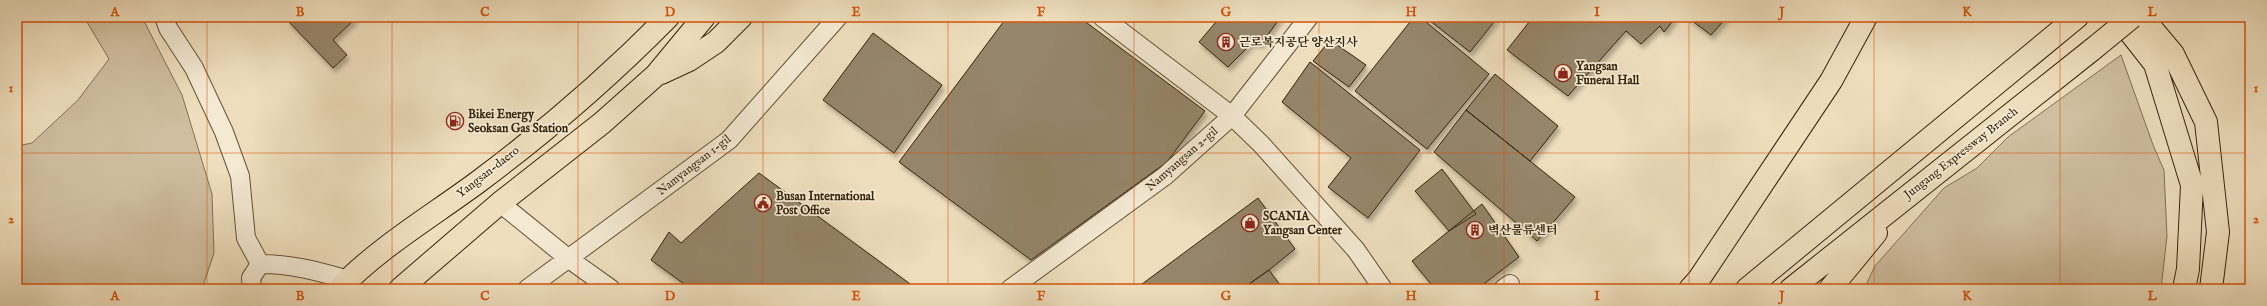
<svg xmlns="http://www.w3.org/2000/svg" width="2267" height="306" viewBox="0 0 2267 306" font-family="'IM FELL English','Noto Serif KR',serif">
<defs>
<filter id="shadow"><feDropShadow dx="2.5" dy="4.5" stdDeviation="2" flood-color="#0004"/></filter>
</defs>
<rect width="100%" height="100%" fill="#eedebd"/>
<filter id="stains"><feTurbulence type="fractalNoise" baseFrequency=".005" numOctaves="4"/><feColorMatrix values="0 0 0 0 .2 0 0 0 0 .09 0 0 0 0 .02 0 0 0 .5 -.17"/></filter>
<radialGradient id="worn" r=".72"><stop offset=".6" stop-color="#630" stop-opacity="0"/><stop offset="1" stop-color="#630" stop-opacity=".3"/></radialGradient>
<path fill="#cfbe9f" stroke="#827156" d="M 84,17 L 142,17 L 182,95 L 212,194 L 214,253 L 202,289 L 17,289 L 17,146 L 32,143 L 78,100 L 109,59 Z
M 2121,55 L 2153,145 L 2164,170 L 2167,236 L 2161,289 L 1864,289 L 1875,266 L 1944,188 L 1977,168 L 2008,137 Z"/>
<path fill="#958569" stroke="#35240d" filter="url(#shadow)" d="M 291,17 L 357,17 L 333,40 L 347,55 L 333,68 L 288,21 Z
M 1007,17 L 1079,17 L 1205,111 L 1167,162 L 1031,260 L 899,162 Z
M 1220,17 L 1281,17 L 1261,44 L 1253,42 L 1228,67 L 1199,42 Z
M 1414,17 L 1420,17 L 1489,74 L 1427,149 L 1355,91 Z
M 1425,17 L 1498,17 L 1470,52 Z
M 1533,17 L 1676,17 L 1664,32 L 1660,26 L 1641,44 L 1626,31 L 1568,96 L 1507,50 Z
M 1687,17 L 1727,17 L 1711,35 Z
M 873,33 L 942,85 L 894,153 L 823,100 Z
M 1330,40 L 1366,65 L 1349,87 L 1313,61 Z
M 1310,62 L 1420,150 L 1368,218 L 1328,187 L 1351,158 L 1282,102 Z
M 1495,74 L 1558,126 L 1530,161 L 1466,110 Z
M 1466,110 L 1575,197 L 1537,241 L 1434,152 Z
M 1442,169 L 1476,214 L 1449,231 L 1415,191 Z
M 759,173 L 917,289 L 691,289 L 651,260 L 669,232 L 681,243 Z
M 1258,198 L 1295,249 L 1269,270 L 1242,289 L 1140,289 L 1138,287 Z
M 1482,204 L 1519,257 L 1477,289 L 1435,289 L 1412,261 Z
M 1269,270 L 1283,289 L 1242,289 Z"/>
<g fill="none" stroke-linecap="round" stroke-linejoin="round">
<defs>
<path id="minor" d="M 164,17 L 168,28 L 194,68 L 224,132 L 240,176 L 246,238 L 260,264 C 291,264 318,271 348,280
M 1102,17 L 1232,116 L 1261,144 L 1356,250 L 1383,289
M 500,203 L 569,259 L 611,289
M 252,289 L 251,278 L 260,264
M 527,289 L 729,140 L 838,17
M 1010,289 L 1165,176 L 1232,116 L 1309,17
M 1503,289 L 1510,284"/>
<path id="primary" d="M 661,73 L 689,60 L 716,42 L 741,17
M 339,289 C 378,248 432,216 478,182 C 545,132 609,77 668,17
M 400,289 L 500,203 L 602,123 L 656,75 L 704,17"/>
<path id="motorway" d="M 2118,17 L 2155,64 L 2192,185 L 2188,269 L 2184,289
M 2142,17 L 2173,54 L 2206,122 L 2218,232 L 2211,289
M 1690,289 L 1699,279 L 1831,81 L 1866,17
M 1747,289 L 2077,17
M 1791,289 L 2093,49
M 1830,289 L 1876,233"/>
</defs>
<use href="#minor" stroke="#635239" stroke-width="20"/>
<use href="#primary" stroke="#35240d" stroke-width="24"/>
<use href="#motorway" stroke="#35240d" stroke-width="24"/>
<use href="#minor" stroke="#f4ead4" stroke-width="18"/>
<use href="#primary" stroke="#eedebd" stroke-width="22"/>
<use href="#motorway" stroke="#eedebd" stroke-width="22"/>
<defs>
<path id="motorway-bridge" d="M 2093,49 L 2132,17"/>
</defs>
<use href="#motorway-bridge" stroke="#35240d" stroke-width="24" stroke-linecap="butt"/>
<use href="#motorway-bridge" stroke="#eedebd" stroke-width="22"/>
</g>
<path fill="none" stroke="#d6540c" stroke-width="1" stroke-opacity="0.55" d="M 207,17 L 207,289M 392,17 L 392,289M 578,17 L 578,289M 763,17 L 763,289M 948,17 L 948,289M 1134,17 L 1134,289M 1319,17 L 1319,289M 1504,17 L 1504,289M 1689,17 L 1689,289M 1874,17 L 1874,289M 2060,17 L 2060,289M 17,153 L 2250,153"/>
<defs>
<symbol id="building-ring" viewBox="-11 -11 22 22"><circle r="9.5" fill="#f4ead4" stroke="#8f2418" stroke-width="1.5"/><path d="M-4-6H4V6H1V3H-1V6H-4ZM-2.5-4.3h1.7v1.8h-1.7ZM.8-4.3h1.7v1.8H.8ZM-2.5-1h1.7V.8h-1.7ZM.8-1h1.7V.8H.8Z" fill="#8f2418"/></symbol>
<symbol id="shop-ring" viewBox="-11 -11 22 22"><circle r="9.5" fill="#f4ead4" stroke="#8f2418" stroke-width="1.5"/><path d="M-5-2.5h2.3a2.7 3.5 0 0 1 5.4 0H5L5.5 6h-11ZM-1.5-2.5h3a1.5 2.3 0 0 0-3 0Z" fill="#8f2418"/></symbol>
<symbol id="fuel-ring" viewBox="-11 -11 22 22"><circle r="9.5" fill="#f4ead4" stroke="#8f2418" stroke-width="1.5"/><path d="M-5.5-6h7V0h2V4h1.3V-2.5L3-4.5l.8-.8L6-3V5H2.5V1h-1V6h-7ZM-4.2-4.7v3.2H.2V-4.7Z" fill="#8f2418"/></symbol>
<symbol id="civic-ring" viewBox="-11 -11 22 22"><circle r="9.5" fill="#f4ead4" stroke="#8f2418" stroke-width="1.5"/><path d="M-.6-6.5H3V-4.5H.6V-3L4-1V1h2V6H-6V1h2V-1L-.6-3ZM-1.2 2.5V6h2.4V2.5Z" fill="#8f2418"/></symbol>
</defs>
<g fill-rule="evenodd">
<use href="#building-ring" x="1216" y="32" width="20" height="20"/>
<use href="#shop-ring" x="1553" y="63" width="20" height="20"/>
<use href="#fuel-ring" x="445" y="111" width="20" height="20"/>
<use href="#civic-ring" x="753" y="193" width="20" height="20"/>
<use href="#shop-ring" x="1240" y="213" width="20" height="20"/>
<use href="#building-ring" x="1465" y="220" width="20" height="20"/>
</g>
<g text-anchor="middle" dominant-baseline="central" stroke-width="3.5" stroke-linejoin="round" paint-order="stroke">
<g font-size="12" font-weight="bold" fill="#35240d" stroke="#f4ead4" text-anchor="start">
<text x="1239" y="42">근로복지공단 양산지사</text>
<text x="1576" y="66">Yangsan<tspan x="1576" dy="14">Funeral Hall</tspan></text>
<text x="468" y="114">Bikei Energy<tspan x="468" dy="14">Seoksan Gas Station</tspan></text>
<text x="776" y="196">Busan International<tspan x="776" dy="14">Post Office</tspan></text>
<text x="1263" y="216">SCANIA<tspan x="1263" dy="14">Yangsan Center</tspan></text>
<text x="1488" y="230">벽산물류센터</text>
</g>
<g font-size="12" fill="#35240d" stroke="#f4ead4">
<text transform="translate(1961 153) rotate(-38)">Jungang Expressway Branch</text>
<text transform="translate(1182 159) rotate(-41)">Namyangsan 2-gil</text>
<text transform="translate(694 165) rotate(-38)">Namyangsan 1-gil</text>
<text transform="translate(488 172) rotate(-38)">Yangsan-daero</text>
</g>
</g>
<rect width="2267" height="306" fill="none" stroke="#eedebd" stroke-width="44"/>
<rect x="22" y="22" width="2223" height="262" fill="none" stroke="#d6540c" stroke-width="1.5"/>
<g font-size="13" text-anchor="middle" font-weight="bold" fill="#d6540c">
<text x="115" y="16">A</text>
<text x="300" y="16">B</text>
<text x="485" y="16">C</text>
<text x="670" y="16">D</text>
<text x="856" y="16">E</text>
<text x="1041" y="16">F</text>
<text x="1226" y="16">G</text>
<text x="1411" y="16">H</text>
<text x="1597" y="16">I</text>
<text x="1782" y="16">J</text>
<text x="1967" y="16">K</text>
<text x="2152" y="16">L</text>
<text x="11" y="92">1</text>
<text x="2256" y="92">1</text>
<text x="11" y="223">2</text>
<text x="2256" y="223">2</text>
<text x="115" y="300">A</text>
<text x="300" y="300">B</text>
<text x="485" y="300">C</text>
<text x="670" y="300">D</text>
<text x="856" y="300">E</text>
<text x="1041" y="300">F</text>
<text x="1226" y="300">G</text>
<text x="1411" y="300">H</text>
<text x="1597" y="300">I</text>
<text x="1782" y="300">J</text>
<text x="1967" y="300">K</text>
<text x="2152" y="300">L</text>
</g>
<rect width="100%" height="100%" filter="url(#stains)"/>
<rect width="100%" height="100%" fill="url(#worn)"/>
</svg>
